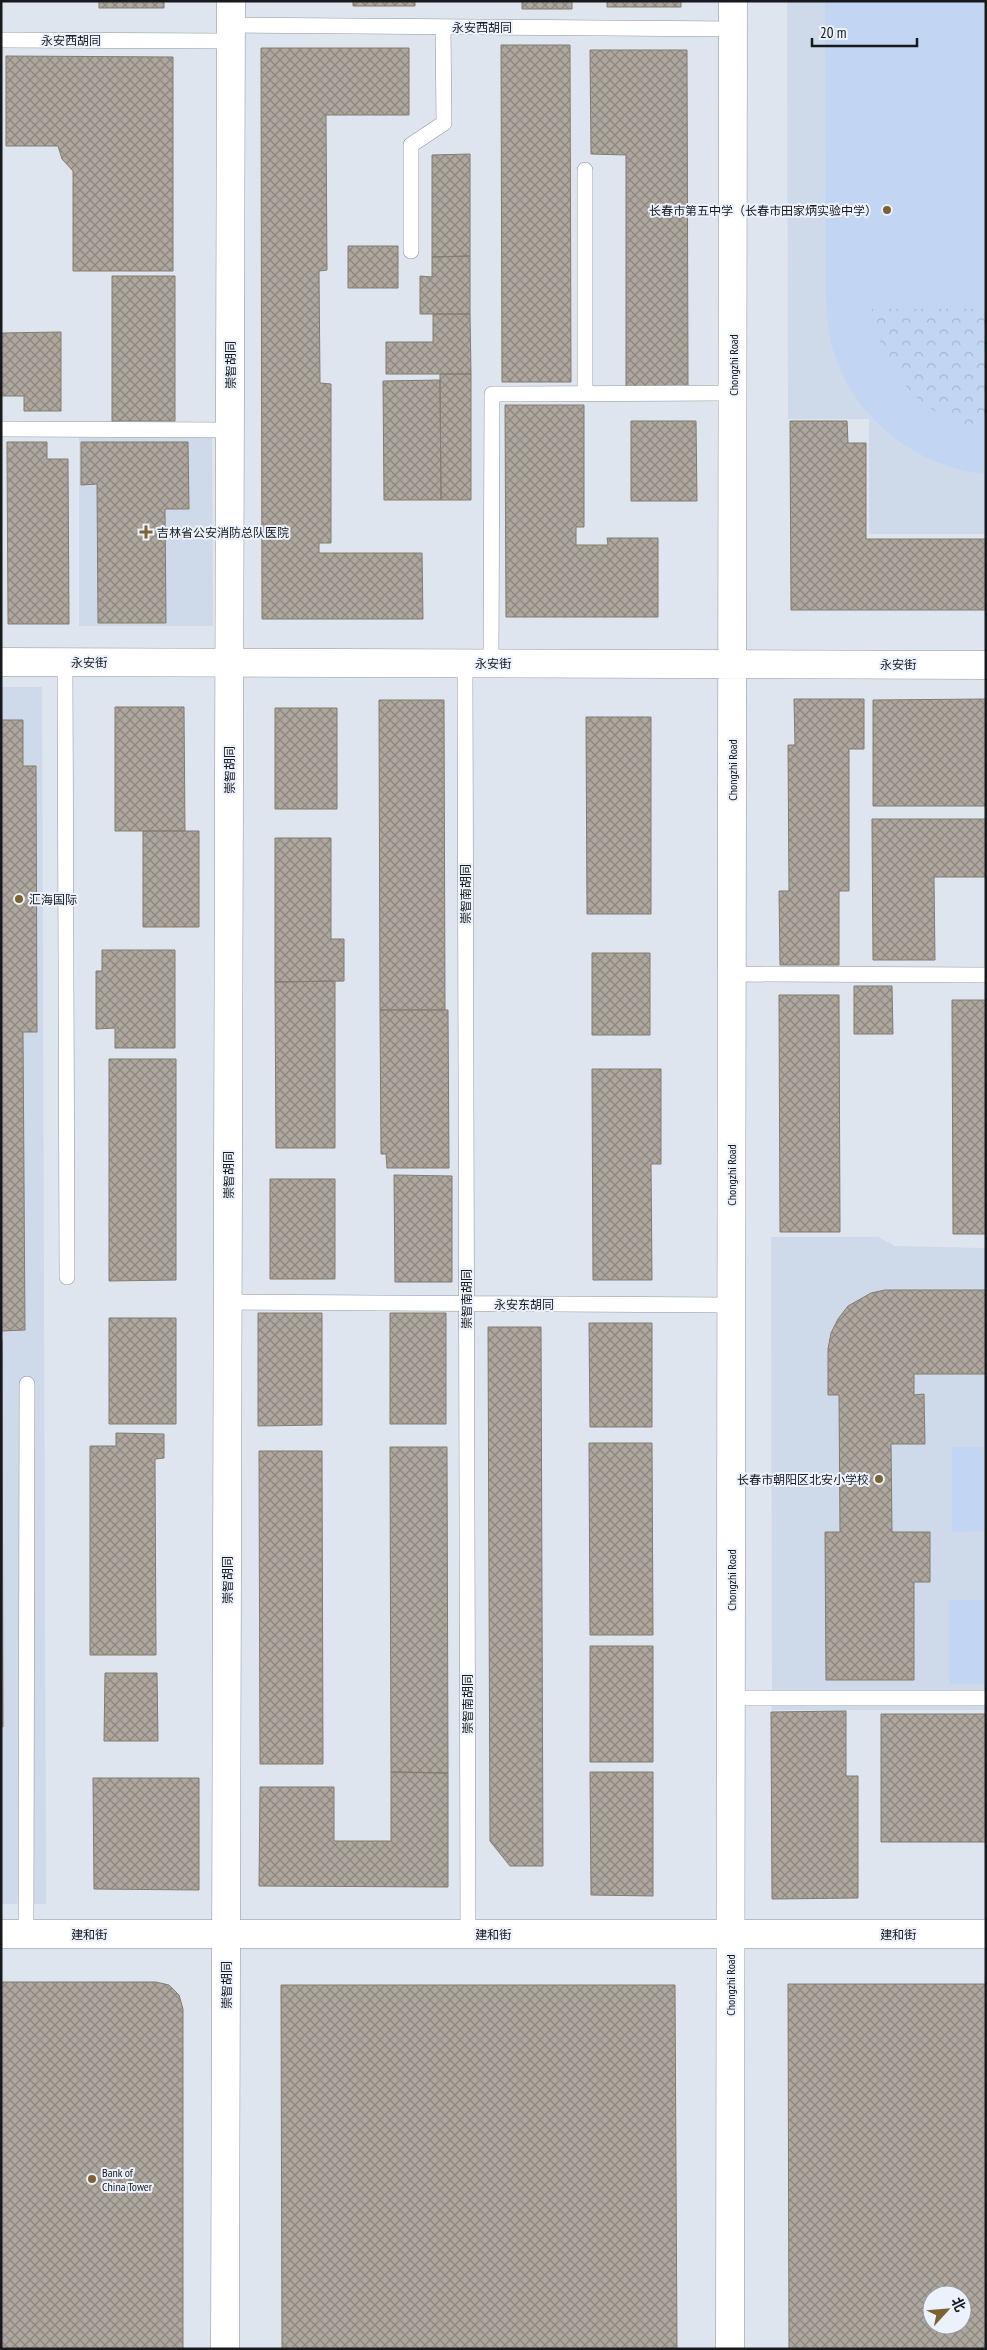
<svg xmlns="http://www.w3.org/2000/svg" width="987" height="2350" viewBox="0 0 987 2350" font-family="'PT Sans Narrow','Noto Sans SC',sans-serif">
<defs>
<pattern id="park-crowns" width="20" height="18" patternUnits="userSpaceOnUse" patternTransform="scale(1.25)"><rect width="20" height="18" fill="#c2d5f2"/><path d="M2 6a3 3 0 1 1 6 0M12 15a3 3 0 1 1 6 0" fill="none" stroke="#a6b6cf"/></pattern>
<pattern id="building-cross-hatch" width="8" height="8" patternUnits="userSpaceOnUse" patternTransform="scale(1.25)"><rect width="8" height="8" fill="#aea79e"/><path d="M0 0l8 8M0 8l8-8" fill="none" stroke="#8d8780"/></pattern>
</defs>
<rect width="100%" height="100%" fill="#dee5ef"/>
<path fill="#ced9e9" d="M 787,1 L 986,1 L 986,534 L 869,534 L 869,419 L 788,419 Z
M 79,438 L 212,438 L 213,626 L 79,626 Z
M 1,687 L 42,687 L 46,1904 L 1,1904 Z
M 771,1237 L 878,1237 L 895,1246 L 986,1248 L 986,1710 L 772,1710 Z"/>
<path fill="#c2d5f2" d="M 825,1 L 986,1 L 986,309 L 873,309 L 957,421 L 986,428 L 986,474 C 920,468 859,422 836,359 C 829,340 827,320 826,299 Z
M 952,1447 L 986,1447 L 986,1531 L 952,1532 Z
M 949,1600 L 986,1600 L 986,1684 L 949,1684 Z"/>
<path fill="url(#park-crowns)" d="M 872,309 L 986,309 L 986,428 C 924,424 879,367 872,309 Z"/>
<path fill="url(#building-cross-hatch)" stroke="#827c73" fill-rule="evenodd" d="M 99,1 L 164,1 L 164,8 L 99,8 Z
M 353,1 L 415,1 L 415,6 L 353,6 Z
M 522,1 L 572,1 L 572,9 L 522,9 Z
M 607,1 L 681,1 L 681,7 L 607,7 Z
M 501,45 L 570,45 L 571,382 L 502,382 Z
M 261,48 L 409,48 L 409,115 L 326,115 L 327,270 L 319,271 L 320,383 L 331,384 L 331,543 L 319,543 L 319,553 L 422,553 L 423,619 L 262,619 Z
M 590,50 L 687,50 L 688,388 L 626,388 L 626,155 L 591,154 Z
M 6,56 L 173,57 L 173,271 L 73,271 L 73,171 L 62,159 L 58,146 L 6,146 Z
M 470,154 L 470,256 L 432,257 L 432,155 Z
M 348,246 L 398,246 L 398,288 L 348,288 Z
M 470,256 L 470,314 L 420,314 L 420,276 L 432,277 L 432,257 Z
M 112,276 L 175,276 L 175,421 L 112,421 Z
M 433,314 L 470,314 L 471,374 L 386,374 L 386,342 L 433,342 Z
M 61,332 L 61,411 L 24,411 L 24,396 L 1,396 L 1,333 Z
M 440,374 L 471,374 L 471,500 L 441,500 Z
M 440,380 L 441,500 L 384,500 L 383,381 Z
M 505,405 L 584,405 L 584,527 L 576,527 L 576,545 L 608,545 L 607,538 L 658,538 L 658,617 L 506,617 Z
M 631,421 L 696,421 L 697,501 L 631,501 Z
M 790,421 L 847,421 L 848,443 L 866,443 L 866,539 L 986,539 L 986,610 L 791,610 Z
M 7,442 L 47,442 L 47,459 L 68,459 L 69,624 L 8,624 Z
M 81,442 L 188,442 L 189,509 L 165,509 L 166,623 L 98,623 L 97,484 L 81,485 Z
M 794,699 L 864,699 L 864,749 L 849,749 L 849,891 L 839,891 L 839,965 L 780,965 L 779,891 L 789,891 L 788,745 L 795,745 Z
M 986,699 L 986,806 L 873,806 L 873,700 Z
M 379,700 L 444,700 L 445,1010 L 380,1010 Z
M 115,707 L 184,707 L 185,831 L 115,831 Z
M 275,708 L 337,708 L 337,809 L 275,809 Z
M 586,717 L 651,717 L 651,914 L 587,914 Z
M 1,720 L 23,720 L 23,766 L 36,766 L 37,1032 L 23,1032 L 25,1330 L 1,1331 Z
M 872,819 L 986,819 L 986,877 L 934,877 L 935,960 L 873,960 Z
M 143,831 L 199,831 L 199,927 L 143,927 Z
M 275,838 L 331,838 L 331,939 L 344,939 L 344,981 L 275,982 Z
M 102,950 L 175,950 L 175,1048 L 115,1048 L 115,1028 L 96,1029 L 96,971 L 102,971 Z
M 592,953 L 650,953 L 650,1035 L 592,1035 Z
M 335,981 L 335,1148 L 276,1148 L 275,982 Z
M 854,986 L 892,986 L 893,1034 L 854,1034 Z
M 779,995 L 839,995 L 840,1232 L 780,1232 Z
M 952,1000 L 986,1000 L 986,1234 L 953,1234 Z
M 380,1010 L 448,1010 L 449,1168 L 387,1168 L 386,1154 L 381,1154 Z
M 109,1059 L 176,1059 L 176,1280 L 109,1281 Z
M 592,1069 L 661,1069 L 661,1164 L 651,1164 L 652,1280 L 593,1280 Z
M 394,1175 L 452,1176 L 452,1282 L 395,1282 Z
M 270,1179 L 335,1179 L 335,1279 L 270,1279 Z
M 885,1290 L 986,1290 L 986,1374 L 914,1374 L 914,1395 L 924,1394 L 925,1444 L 891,1444 L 892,1532 L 930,1532 L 930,1582 L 914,1582 L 914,1680 L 826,1680 L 825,1532 L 840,1532 L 839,1395 L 828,1395 L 828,1349 L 831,1333 L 838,1319 L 848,1306 L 871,1293 Z
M 258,1313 L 322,1313 L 322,1425 L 258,1426 Z
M 390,1313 L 446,1313 L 446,1424 L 390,1424 Z
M 109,1318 L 176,1318 L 176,1424 L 109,1424 Z
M 589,1323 L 652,1323 L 652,1427 L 590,1427 Z
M 488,1327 L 541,1327 L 543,1866 L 510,1866 L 490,1841 Z
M 1,1339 L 2,1341 L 3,1727 L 1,1727 Z
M 116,1433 L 164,1434 L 164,1458 L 155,1459 L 156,1655 L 90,1655 L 90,1446 L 116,1446 Z
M 589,1443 L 652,1443 L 653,1635 L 590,1635 Z
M 390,1447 L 447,1447 L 448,1773 L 391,1772 Z
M 259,1451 L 322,1451 L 323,1764 L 260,1764 Z
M 590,1646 L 653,1646 L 653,1762 L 590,1762 Z
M 105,1673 L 157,1673 L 158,1741 L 104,1741 Z
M 846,1711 L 846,1776 L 858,1776 L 858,1898 L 772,1899 L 771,1712 Z
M 881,1714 L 986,1714 L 986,1873 L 986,1842 L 881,1842 Z
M 391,1772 L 448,1773 L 448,1887 L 259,1886 L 260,1787 L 334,1787 L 334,1841 L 391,1841 Z
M 590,1772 L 653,1772 L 653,1896 L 591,1895 Z
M 93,1778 L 199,1778 L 199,1890 L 94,1889 Z
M 1,1982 L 156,1982 L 169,1985 L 179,1995 L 183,2009 L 183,2349 L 1,2349 Z
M 788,1984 L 986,1984 L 986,2349 L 789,2349 ZM 932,2295 L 962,2295 L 962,2325 L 932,2325 Z
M 281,1985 L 675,1985 L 677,2349 L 282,2349 Z"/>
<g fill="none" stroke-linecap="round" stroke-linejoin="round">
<defs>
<path id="lane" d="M 231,25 L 733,29
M 1,40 L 230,41
M 411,251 L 411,145 L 444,123 L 443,27
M 585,394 L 585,170
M 1,429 L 230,430
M 65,662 L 67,1277
M 465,663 L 468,1934
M 491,663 L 492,394 L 733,393
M 732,974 L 986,975
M 228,1302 L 731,1305
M 731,1698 L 986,1698
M 26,1934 L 27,1384"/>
<path id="street" d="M 225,2349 L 231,1"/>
<path id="secondary" d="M 1,662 L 986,665
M 1,1934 L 986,1934
M 730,2349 L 733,1"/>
</defs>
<use href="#lane" stroke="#90969f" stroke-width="16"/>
<use href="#street" stroke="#90969f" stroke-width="29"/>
<use href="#secondary" stroke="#90969f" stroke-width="29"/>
<use href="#lane" stroke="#fff" stroke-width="15"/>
<use href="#street" stroke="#fff" stroke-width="28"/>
<use href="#secondary" stroke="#fff" stroke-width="28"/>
</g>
<g fill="#7d6234" stroke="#ecf2fc" stroke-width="2">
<circle cx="887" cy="210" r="5"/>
<path d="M143.5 524.5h5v5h5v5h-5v5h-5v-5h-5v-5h5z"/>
<circle cx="19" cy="899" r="5"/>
<circle cx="879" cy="1479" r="5"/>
<circle cx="92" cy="2179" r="5"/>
</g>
<g text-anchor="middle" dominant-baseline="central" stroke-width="4" stroke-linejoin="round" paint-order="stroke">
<g font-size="12" fill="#17191d" stroke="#ecf2fc">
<text x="482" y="27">永安西胡同</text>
<text x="71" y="40">永安西胡同</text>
<text transform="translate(230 365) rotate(-90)">崇智胡同</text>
<text transform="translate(733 365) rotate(-90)">Chongzhi Road</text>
<text x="89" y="662">永安街</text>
<text x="493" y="663">永安街</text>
<text x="898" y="664">永安街</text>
<text transform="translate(229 770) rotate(-90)">崇智胡同</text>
<text transform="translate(732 770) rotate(-90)">Chongzhi Road</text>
<text transform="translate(465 894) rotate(-90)">崇智南胡同</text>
<text transform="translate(228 1175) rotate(-90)">崇智胡同</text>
<text transform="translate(731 1175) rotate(-90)">Chongzhi Road</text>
<text transform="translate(466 1299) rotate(-90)">崇智南胡同</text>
<text x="524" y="1304">永安东胡同</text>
<text transform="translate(227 1580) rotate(-90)">崇智胡同</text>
<text transform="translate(731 1580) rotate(-90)">Chongzhi Road</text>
<text transform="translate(467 1704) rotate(-90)">崇智南胡同</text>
<text x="89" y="1934">建和街</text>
<text x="493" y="1934">建和街</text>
<text x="898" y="1934">建和街</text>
<text transform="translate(226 1985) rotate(-90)">崇智胡同</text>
<text transform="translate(730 1985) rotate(-90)">Chongzhi Road</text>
</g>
<g font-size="12" fill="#17191d" stroke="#ecf2fc" text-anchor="start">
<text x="877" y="210" text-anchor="end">长春市第五中学（长春市田家炳实验中学）</text>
<text x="157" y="532">吉林省公安消防总队医院</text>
<text x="29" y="899">汇海国际</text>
<text x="869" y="1479" text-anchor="end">长春市朝阳区北安小学校</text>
<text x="102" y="2172">Bank of<tspan x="102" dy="14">China Tower</tspan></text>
</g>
</g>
<rect width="987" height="2350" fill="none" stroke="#17191d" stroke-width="5"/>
<g transform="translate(947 2310) rotate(64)"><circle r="24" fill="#ecf2fc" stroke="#979ba3"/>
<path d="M0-4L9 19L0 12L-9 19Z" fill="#7d6234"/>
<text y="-8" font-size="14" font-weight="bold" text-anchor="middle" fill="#17191d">北</text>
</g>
<path d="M812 38v8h105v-8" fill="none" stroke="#17191d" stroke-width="2.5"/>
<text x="820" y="38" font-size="15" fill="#17191d" stroke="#ecf2fc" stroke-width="4" paint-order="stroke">20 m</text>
</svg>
